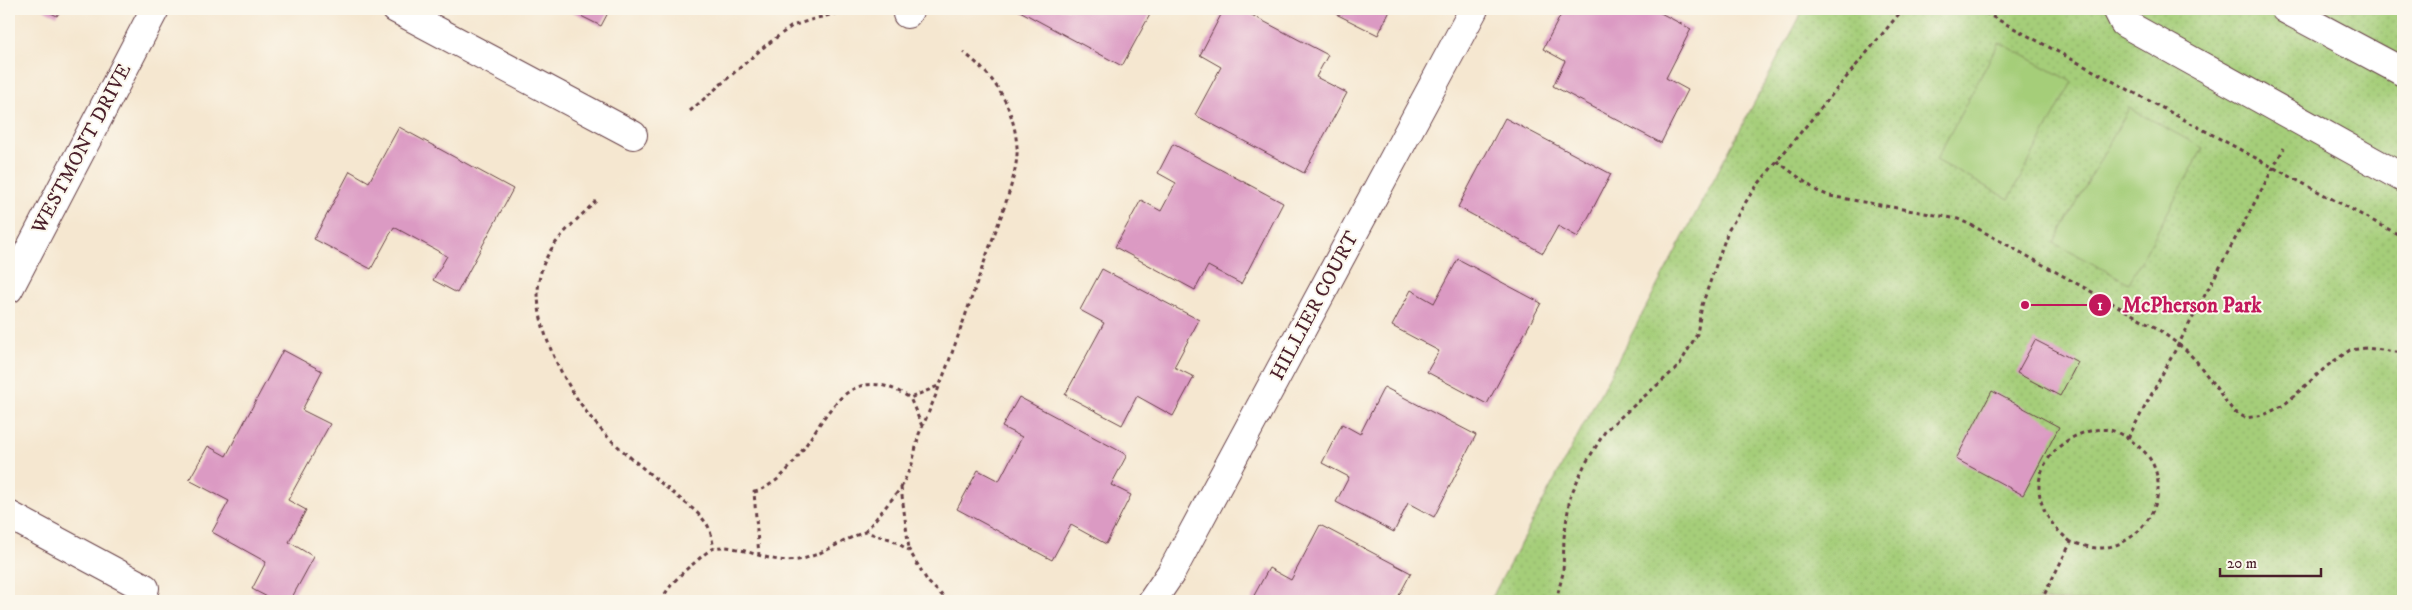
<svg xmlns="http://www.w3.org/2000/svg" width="2412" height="610" viewBox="0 0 2412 610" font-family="'IM FELL DW Pica',serif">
<defs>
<pattern id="green-dots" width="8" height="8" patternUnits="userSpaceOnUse" patternTransform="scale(1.25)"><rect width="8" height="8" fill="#a5ce79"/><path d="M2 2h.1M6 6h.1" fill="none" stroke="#90b069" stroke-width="1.8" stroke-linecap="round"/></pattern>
</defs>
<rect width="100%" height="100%" fill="#fbf7ec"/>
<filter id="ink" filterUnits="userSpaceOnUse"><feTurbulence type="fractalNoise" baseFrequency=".02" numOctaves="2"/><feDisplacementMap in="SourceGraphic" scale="10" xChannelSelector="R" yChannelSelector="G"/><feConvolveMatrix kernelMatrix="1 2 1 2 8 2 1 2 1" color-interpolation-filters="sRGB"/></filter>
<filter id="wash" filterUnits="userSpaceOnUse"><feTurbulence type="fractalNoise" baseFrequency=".0096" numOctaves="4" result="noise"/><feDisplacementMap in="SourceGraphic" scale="20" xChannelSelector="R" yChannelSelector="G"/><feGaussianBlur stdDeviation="1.12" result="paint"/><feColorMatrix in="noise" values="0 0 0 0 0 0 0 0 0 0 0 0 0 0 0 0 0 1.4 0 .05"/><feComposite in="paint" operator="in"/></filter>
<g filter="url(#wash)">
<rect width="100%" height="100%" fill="#f5e7d0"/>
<path fill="url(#green-dots)" stroke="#787652" d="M 1804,9 L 2403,9 L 2403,601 L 1490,601 Z"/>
<path fill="#a5ce79" stroke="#787652" d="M 1999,42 L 2072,82 L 2009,199 L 1936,160 Z
M 2129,108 L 2203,148 L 2129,283 L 2054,243 Z"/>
<g id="blocks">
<path fill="#db9ac3" d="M 43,9 L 61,9 L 57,16 Z
M 567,9 L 610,9 L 601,26 Z
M 1016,9 L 1153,9 L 1122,66 Z
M 1224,9 L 1240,9 L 1328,55 L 1316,77 L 1347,93 L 1304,173 L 1195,115 L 1221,67 L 1200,55 Z
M 1338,9 L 1391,9 L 1378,35 L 1336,14 Z
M 1564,9 L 1653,9 L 1691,29 L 1666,78 L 1688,90 L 1661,143 L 1553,86 L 1565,61 L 1543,49 Z
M 1505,118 L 1611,174 L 1578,237 L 1558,226 L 1543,253 L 1458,207 Z
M 399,127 L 513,189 L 457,293 L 433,280 L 447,256 L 394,227 L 371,269 L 314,239 L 350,171 L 369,182 Z
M 1173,144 L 1283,203 L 1241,284 L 1208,266 L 1195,290 L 1115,247 L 1141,200 L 1161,211 L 1176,183 L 1158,173 Z
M 1458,259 L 1541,303 L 1487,404 L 1427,372 L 1439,351 L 1392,326 L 1411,290 L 1434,303 Z
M 1102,269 L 1199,320 L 1174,367 L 1194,377 L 1173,416 L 1137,396 L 1122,425 L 1065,395 L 1104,323 L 1080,310 Z
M 2035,340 L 2078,362 L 2060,396 L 2017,373 Z
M 283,350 L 322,371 L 302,410 L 330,424 L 288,500 L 306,510 L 289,542 L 314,557 L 290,601 L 275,601 L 252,589 L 266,562 L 212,532 L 229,501 L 189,480 L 208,446 L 226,456 Z
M 1384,387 L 1476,435 L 1434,517 L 1408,503 L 1394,532 L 1336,502 L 1349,477 L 1322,463 L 1342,424 L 1360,434 Z
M 1992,391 L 2059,427 L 2023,495 L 1956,459 Z
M 1019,397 L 1127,455 L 1111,485 L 1131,495 L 1106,544 L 1071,525 L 1052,560 L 957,509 L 978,470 L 999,481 L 1022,437 L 1002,427 Z
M 1320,525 L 1411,573 L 1396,601 L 1251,601 L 1269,568 L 1291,580 Z"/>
</g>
</g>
<g filter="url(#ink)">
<use href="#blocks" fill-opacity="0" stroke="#643d44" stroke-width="1"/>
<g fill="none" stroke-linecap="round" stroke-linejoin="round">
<defs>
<path id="minor" d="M 396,9 L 633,135
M 2117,9 L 2124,23 L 2403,178
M 2285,9 L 2403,72
M 907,14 L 910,9
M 9,289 L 155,9
M 9,515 L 145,588
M 1152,601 L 1171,573 L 1474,9"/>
</defs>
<use href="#minor" stroke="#643d44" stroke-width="30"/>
<path stroke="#643d44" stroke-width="3" stroke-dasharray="4 4" stroke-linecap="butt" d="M 1978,9 L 2403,237
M 690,111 L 765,46 L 792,26 L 817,18 L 839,13
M 1777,161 L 1817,191 L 1830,196 L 1958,219 L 1975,227 L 2155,327 L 2186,350 L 2197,362 L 2234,412 L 2246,418 L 2264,415 L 2284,405 L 2327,366 L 2350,350 L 2367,348 L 2403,353
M 596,201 C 575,222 546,245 540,276 C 528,326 574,404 609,438 C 631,459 655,478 678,497 C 688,505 699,513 706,523 C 711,529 712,541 714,548
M 922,426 L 910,398 L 938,386
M 901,488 L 912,464 L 919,434 C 945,378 964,318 985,260 C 995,230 1019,177 1017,147 C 1014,106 995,76 963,52
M 865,532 L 901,488 L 909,549
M 2071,542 C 2054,529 2040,511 2039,488 C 2038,454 2078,425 2110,430 C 2116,431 2123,436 2128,438
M 759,556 L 754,492 C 762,491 767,486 774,482 C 820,449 834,348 910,398
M 661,601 C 668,587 681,573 693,564 C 699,559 708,550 715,548 C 737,542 768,565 798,560 C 823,555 842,540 865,532 L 890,539 L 909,550 L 928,582 L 948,601
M 1556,601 L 1563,573 L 1564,537 L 1570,497 L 1584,466 L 1606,430 L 1679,366 L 1697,334 L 1702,305 L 1728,231 L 1752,192 L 1777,161 L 1903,9
M 2041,601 L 2071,542 C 2080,544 2092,549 2101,548 C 2144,545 2175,493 2148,456 C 2143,449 2135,444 2128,438 L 2284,148"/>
<use href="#minor" stroke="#fff" stroke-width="28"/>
</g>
</g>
<g text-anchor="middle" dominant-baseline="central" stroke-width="4" stroke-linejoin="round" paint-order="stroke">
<g font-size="20" fill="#4a1f2b" stroke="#fbf7ec">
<text transform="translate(82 149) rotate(-62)">WESTMONT DRIVE</text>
<text transform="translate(1315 306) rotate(-62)">HILLIER COURT</text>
</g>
</g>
<path fill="none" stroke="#c2185b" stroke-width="2" d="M2025 305L2100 305"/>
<g fill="#c2185b" stroke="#fbf7ec" stroke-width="2">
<circle cx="2025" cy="305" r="5"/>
<circle cx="2100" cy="305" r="12"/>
</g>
<g font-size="15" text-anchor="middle" font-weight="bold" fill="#fff">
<text x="2100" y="310">1</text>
</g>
<g font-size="21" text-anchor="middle" font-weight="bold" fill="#c2185b" stroke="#fbf7ec" stroke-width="4" stroke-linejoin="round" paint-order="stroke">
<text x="2192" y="312">McPherson Park</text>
</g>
<rect width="2412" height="610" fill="none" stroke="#fbf7ec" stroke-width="30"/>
<path d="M2220 568v8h101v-8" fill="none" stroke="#4a1f2b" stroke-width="2.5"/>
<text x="2227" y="568" font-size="15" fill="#4a1f2b" stroke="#fbf7ec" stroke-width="4" paint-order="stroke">20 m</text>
</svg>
